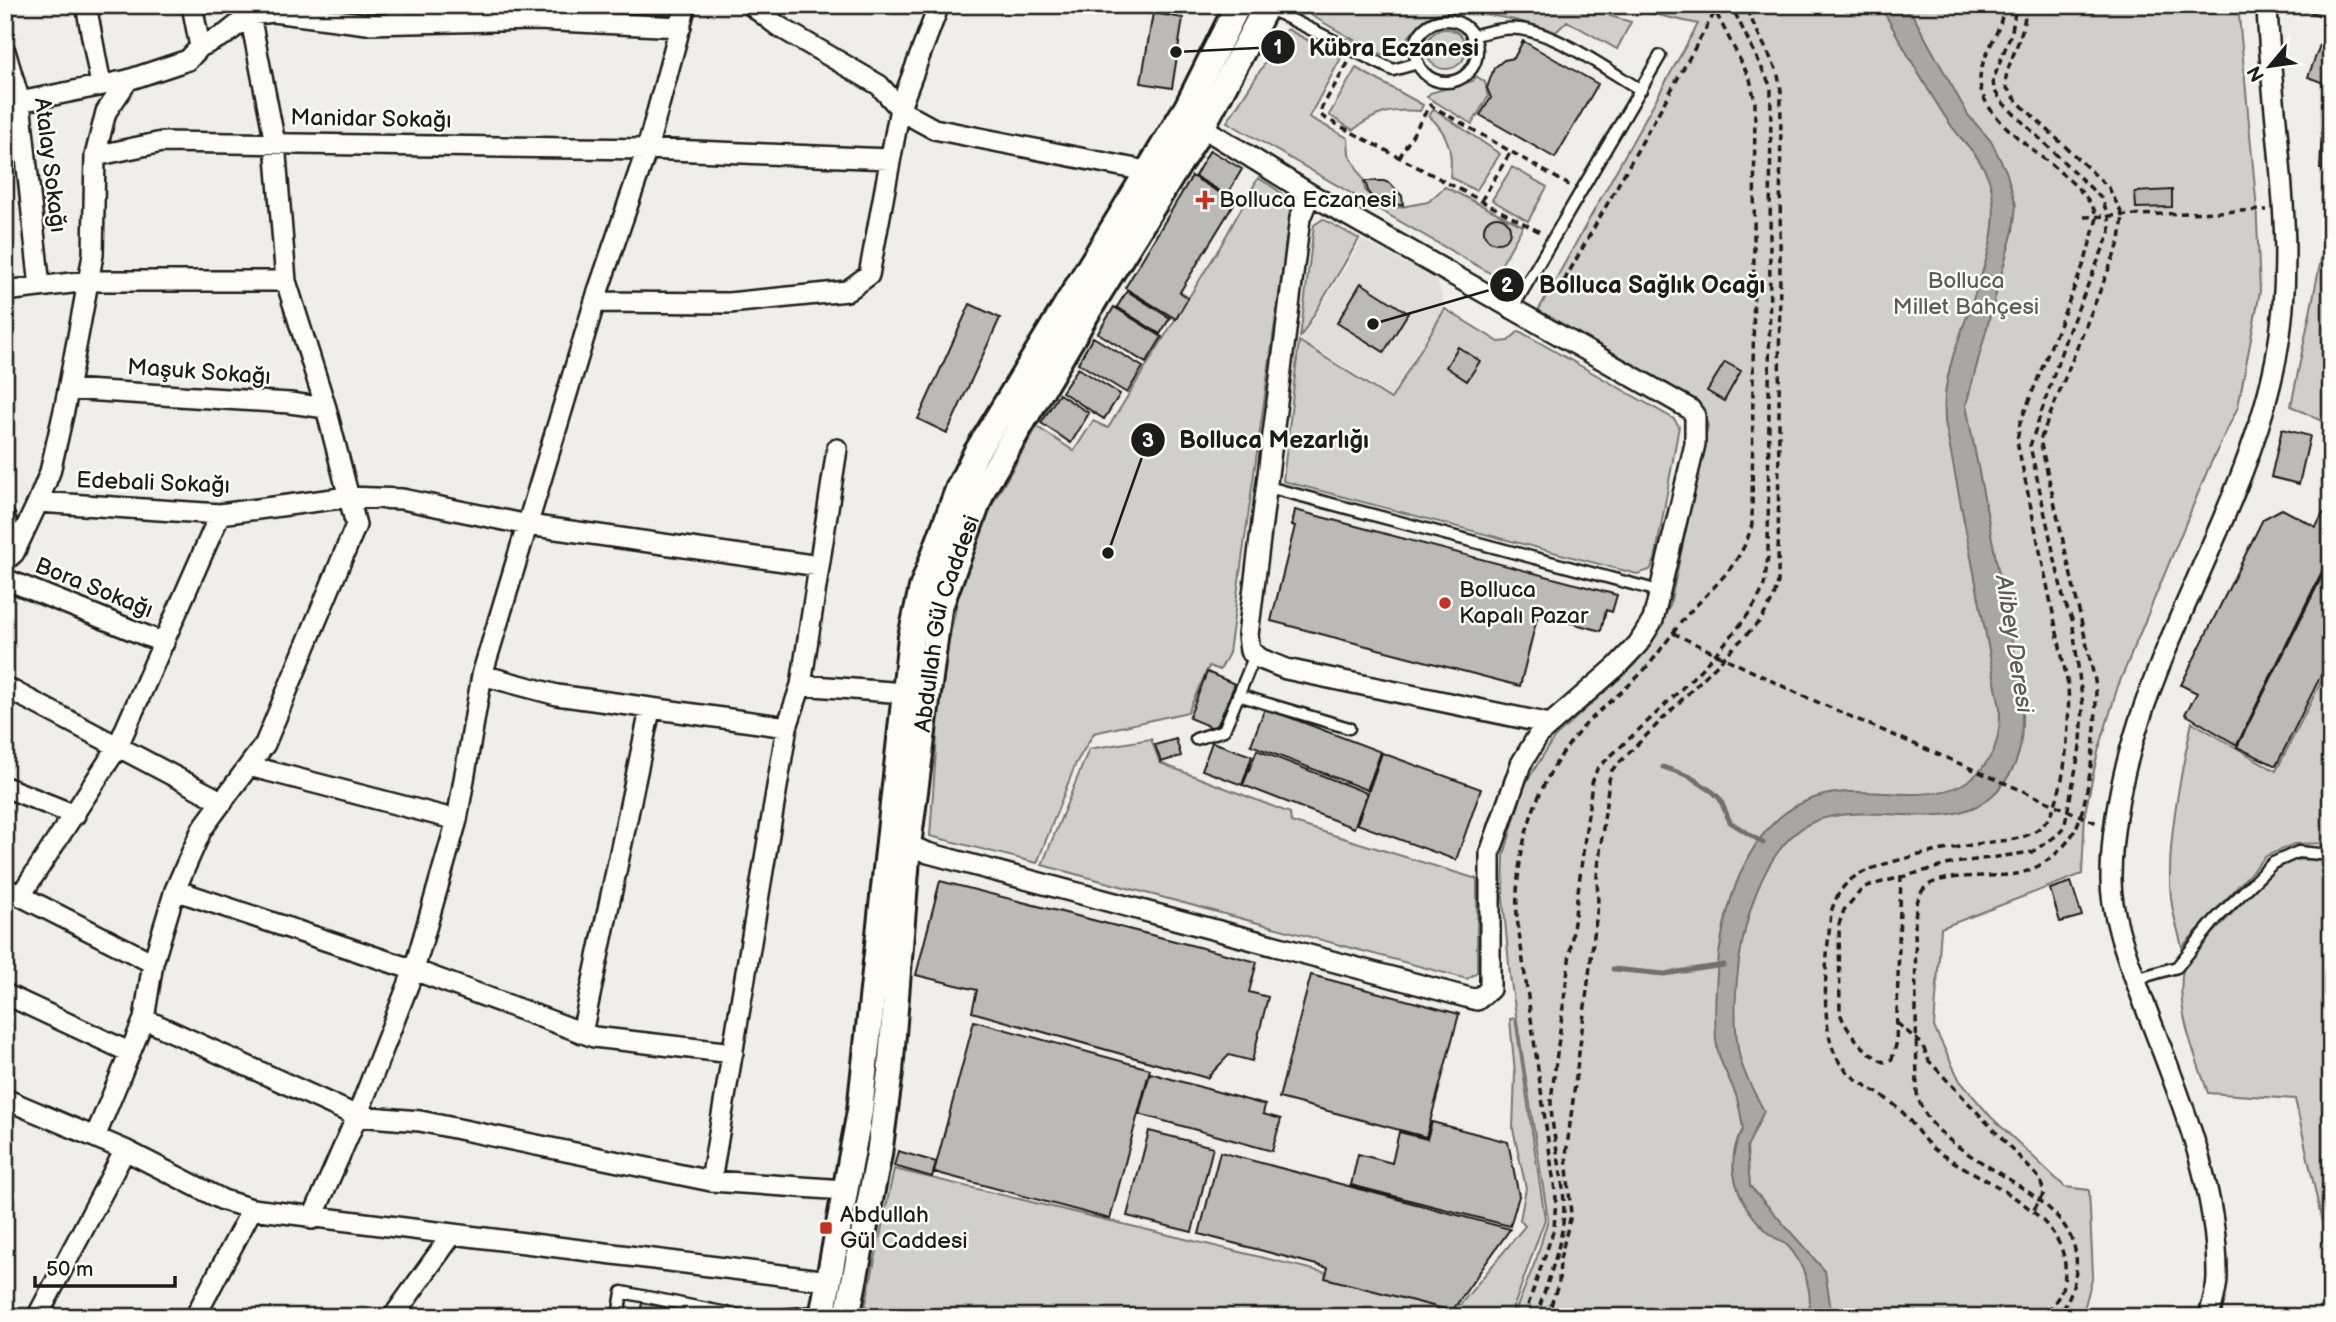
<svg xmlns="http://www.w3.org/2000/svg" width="2336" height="1322" viewBox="0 0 2336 1322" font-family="'Balsamiq Sans',sans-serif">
<rect width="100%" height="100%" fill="#f0eeea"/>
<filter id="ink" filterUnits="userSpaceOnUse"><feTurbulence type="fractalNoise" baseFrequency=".0143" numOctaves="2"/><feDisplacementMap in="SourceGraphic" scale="14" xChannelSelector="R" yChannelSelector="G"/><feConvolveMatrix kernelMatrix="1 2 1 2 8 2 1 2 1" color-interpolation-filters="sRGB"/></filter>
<g filter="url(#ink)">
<path fill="#e0deda" d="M 1362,240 L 1437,280 L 1445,307 L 1390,396 L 1301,340 Z"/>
<path fill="#d0cfcc" stroke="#767674" stroke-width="2" d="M 317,5 L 386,5 L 385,11 Z
M 1303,5 L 1598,5 L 1612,8 L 1610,16 L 1631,22 L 1617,49 L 1567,21 L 1556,32 C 1527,22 1460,4 1431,16 C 1415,23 1406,45 1392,56 L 1377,53 L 1300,9 Z
M 1613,5 L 2238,5 L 2256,199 L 2260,291 L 2238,407 L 2209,467 L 2118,686 L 2098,752 L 2085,813 L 2082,874 L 1941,928 L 1934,1027 L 1960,1081 L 1991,1117 L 2065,1187 L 2089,1190 L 2093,1276 L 2082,1317 L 1513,1317 L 1537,1257 L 1548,1219 L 1510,976 L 1503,898 L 1504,855 L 1524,786 L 1554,738 L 1635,664 L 1658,631 L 1670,605 L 1708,425 L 1701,410 L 1538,311 L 1698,24 Z
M 1287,29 L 1341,58 L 1309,117 L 1348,138 L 1349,154 L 1363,179 L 1365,190 L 1380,206 L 1395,208 L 1428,202 L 1445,187 L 1523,226 L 1495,276 L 1227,122 Z
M1426 49a20 20 0 1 1 40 0a20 20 0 1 1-40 0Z
M 1356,68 L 1423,105 L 1420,111 C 1390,109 1377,112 1353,130 L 1329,115 Z
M 1476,76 L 1485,82 L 1488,97 L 1472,124 L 1427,97 L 1430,93 L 1473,81 Z
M 1434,109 L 1500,154 L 1476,191 L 1450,177 C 1453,152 1449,134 1429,116 Z
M 1512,167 L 1547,187 L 1528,221 L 1492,200 Z
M 1258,178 C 1274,188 1289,193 1290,215 L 1229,653 L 1220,670 L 1209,666 L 1188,712 L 1094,733 L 1076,763 L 1037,863 L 930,836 L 941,678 L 959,593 L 987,513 L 1037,427 L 1074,451 L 1093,421 L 1108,428 L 1220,247 Z
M 1323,219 L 1359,239 L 1300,338 L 1314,225 Z
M 2326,235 L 2331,235 L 2331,426 L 2291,406 Z
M 1445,309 L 1499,342 L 1508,341 L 1519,331 L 1674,419 L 1679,426 L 1655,560 L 1650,570 L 1637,574 L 1283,481 L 1299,341 L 1391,399 Z
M 2331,662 L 2331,843 L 2294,844 L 2266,856 L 2182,947 C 2179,933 2174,919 2172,905 C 2164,854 2181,773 2192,722 L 2276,771 Z
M 1151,739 L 1160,763 L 1290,813 L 1291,822 L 1477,879 L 1477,972 L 1467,979 L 1042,865 L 1089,749 Z
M 2318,859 L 2331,862 L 2331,1263 L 2295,1099 L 2208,1093 C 2194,1051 2174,1008 2184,964 L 2278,865 L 2295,860 Z
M 1515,1018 L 1545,1219 L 1510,1317 L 863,1317 L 894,1169 L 1460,1305 L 1525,1226 L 1520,1220 L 1526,1188 L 1513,1129 L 1515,1074 L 1510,1019 Z"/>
<path fill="#a8a7a3" stroke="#706f6d" stroke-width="2" d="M 1880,5 L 1907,5 L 1968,115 L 1991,141 L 2006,171 L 2016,205 L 2013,231 L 1966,405 L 2022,693 C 2022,734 2026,761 1996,792 C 1952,837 1875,800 1818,820 C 1746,845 1725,994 1740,1058 C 1744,1076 1756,1095 1764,1111 L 1747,1147 L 1750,1186 L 1825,1271 L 1832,1317 L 1808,1317 C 1814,1294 1804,1263 1788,1246 C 1783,1241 1775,1239 1770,1234 C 1739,1207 1721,1166 1743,1129 C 1741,1116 1739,1100 1733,1088 C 1726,1071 1717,1058 1716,1039 C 1711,959 1728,824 1817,797 C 1870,780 1944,816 1983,767 C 1998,749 2000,731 2000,708 L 1945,422 C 1945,414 1944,404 1945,396 C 1950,329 2013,244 1988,177 C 1979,154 1961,141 1948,121 C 1923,84 1902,44 1880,5 Z"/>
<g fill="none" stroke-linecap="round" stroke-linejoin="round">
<path stroke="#706f6d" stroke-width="5" d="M 1663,767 L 1689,776 L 1713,792 L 1720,799 L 1730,822 L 1763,843
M 1613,969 L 1664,974 L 1724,965"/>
</g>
<path fill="#bbbab6" stroke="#1c1c1c" stroke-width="2" d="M 2301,5 L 2331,5 L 2331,20 L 2300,8 Z
M 1153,13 L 1183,18 L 1172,88 L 1141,83 Z
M 2323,37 L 2331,40 L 2331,86 L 2308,77 Z
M 1523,41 L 1598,84 L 1555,158 L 1480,115 L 1491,98 L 1487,88 L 1494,68 L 1504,60 L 1514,58 Z
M 2322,128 L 2331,129 L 2331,169 L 2320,169 Z
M 1210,150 L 1242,169 L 1227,195 L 1195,176 Z
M 1192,176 L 1235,202 L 1180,292 L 1188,298 L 1176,319 L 1125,288 Z
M 1365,181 L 1384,181 L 1391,184 L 1402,196 L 1403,205 L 1381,204 L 1369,194 Z
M 2329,187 L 2331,187 L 2331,228 L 2327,227 Z
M 2172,190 L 2172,207 L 2136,208 L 2135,192 Z
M1484 230a13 13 0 1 1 26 0a13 13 0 1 1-26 0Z
M 1361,283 L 1408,313 L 1384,352 L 1337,323 Z
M 1127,291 L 1170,318 L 1160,334 L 1117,307 Z
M 970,304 L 1000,318 L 947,433 L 918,419 Z
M 1114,307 L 1162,337 L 1146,363 L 1098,333 Z
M 1093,337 L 1143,367 L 1127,393 L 1078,363 Z
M 1458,347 L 1480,361 L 1467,381 L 1446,367 Z
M 1725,362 L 1741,371 L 1724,401 L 1707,391 Z
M 1078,368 L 1120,394 L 1104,419 L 1062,392 Z
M 1059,394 L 1089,413 L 1071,443 L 1041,423 Z
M 2282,429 L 2310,436 L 2299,484 L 2271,477 Z
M 2282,509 L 2316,527 L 2323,513 L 2331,517 L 2331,553 L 2237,745 L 2185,714 L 2197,693 L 2181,685 L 2263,519 Z
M 1295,510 L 1617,595 L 1612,612 L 1606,610 L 1601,631 L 1538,614 L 1520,686 L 1271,621 L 1295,526 L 1292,525 Z
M 2328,564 L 2331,565 L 2331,655 L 2276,766 L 2237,747 Z
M 1207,672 L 1235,684 L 1216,729 L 1189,718 Z
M 1265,708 L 1381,752 L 1367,790 L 1251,745 Z
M 1176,739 L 1181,756 L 1161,762 L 1155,745 Z
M 1212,742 L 1252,756 L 1242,785 L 1202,770 Z
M 1257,750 L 1367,793 L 1354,828 L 1243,785 Z
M 1382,753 L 1481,789 L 1456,860 L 1357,824 Z
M 940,881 L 1257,962 L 1249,992 L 1268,997 L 1252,1061 L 1229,1055 L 1207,1078 L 972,1012 L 977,990 L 916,975 Z
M 2071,882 L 2082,916 L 2060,922 L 2050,889 Z
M 1311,975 L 1459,1014 L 1426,1137 L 1279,1098 Z
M 974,1021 L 1150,1069 L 1110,1219 L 934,1172 Z
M 1150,1073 L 1265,1105 L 1263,1114 L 1281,1119 L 1272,1151 L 1139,1114 Z
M 1432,1122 L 1508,1142 L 1519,1196 L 1510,1226 L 1351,1185 L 1358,1154 L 1392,1163 L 1399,1132 L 1427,1139 Z
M 1149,1131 L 1213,1147 L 1192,1232 L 1127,1216 Z
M 898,1151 L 936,1162 L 932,1177 L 894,1166 Z
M 1220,1152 L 1510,1229 L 1452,1311 L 1325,1278 L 1328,1268 L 1199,1234 Z
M 642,1303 L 669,1308 L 667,1317 L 639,1317 Z
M 669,1308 L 715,1317 L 667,1317 Z"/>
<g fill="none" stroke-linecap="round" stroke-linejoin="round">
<defs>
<path id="service" d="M 1266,7 L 1393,70 L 1418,63
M1415 51a31 31 0 1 1 62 0a31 31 0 1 1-62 0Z
M 1472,36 C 1487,32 1504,27 1520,29 C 1559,34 1607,70 1641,90
M 1512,309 L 1660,56
M 1268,487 L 1659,591
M 1238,695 L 1349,728
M 1196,739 L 1224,730 L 1255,655
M 2136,979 L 2177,967 L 2216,919 L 2273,863 L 2298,852 L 2331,855
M 618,1317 L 622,1292 L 747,1317
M 764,1317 L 823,1311"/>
<path id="minor" d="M 86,5 L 101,85
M 192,5 L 200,47
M 751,5 L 778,26 L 879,85 L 903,112 L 934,129 L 1146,171
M 273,12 L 367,24 L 537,20 L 681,27
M 395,23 L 398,5
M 5,51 L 20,102 L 40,287
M 5,105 L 128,80
M 95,156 L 162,142 L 647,149 L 890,159
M 1310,194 L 1300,218 L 1248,635 L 1250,651 L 1261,659 L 1286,669 L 1550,724
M 5,291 L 88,281 L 286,281
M 595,302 L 729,303 L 847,291 L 869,275 L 900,108 L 939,5
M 68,389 L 290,403 L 326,408
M 38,502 L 220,514 L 348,497 L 402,499 L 528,525 L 819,566
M 5,518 L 14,553
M 5,561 L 14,553 L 38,502 L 50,472 L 65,406 L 93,255 L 95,156 L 106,112 L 128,80 L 188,60 L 200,47 L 226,34 L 250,15 L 273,12 L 276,5
M 5,579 L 164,643
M 482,675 L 557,695 L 787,727
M 801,685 L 837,449
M 5,687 L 223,802
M 249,766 L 457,820
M 5,787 L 75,815
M 908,845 L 928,853 L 1477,1000 L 1490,989 L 1490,853 L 1521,764 L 1539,734 L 1616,667 L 1638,644 L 1653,620 L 1695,444 L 1695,416 L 1690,409 L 1310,194 L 1202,127
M 5,888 L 153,963
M 175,890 L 414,970 L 594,1037 L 733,1053
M 21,895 L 117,748 L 220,514
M 5,994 L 129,1052
M 144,1019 L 357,1116 L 420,1121 L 711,1181 L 845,1190
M 582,1033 L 650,710
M 5,1099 L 125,1150 L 223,1200 L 252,1209 L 829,1281
M 95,1137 L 144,1019 L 153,963 L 175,890 L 202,829 L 265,744 L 356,525 L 326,408 L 286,281 L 275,143 L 250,15
M 711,1181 L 787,727 L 801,685 L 904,693
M 312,1219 L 357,1116 L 414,970 L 457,820 L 482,675 L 598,291 L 647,149 L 686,5
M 37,1317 L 125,1150
M 195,1317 L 252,1209
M 393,1317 L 451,1236
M 2209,1317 C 2212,1304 2217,1290 2217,1277 C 2218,1179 2174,1084 2141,995 C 2128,959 2110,915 2111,876 C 2113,690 2241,537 2276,359 C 2299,242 2271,122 2267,5"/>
<g id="tertiary">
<path d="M 822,1317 L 860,1111 L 911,637 L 922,588 L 959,487 L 976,453 L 1187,107 L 1238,5"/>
<path id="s1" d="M 847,1317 L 879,1154 L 890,1072 L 908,845 L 939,609 L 983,489 L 1097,296 L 1202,127 L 1267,5"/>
</g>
</defs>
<use href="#service" stroke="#1c1c1c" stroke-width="15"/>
<use href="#minor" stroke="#1c1c1c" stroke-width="24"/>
<use href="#tertiary" stroke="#1c1c1c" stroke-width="30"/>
<path stroke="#1c1c1c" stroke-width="3.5" stroke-dasharray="7 5" stroke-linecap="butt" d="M 2003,5 C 2004,32 1979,55 1980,82 C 1982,132 2087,174 2097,218 L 2085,261 L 2020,423 L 2017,441 L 2068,685 C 2070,718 2067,801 2043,825 C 2026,841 2004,840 1983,843 C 1952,848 1883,860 1858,875 C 1843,883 1835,897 1831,913 C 1827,951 1818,1027 1838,1060 C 1853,1084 1879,1090 1899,1109 C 1914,1122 1921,1141 1938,1152 C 1981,1181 2081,1217 2063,1285 C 2060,1298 2051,1307 2043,1317
M 2025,5 C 2028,35 2002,68 2006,87 L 2018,102 L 2109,188 L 2123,216 L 2120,241 L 2040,440 L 2095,681 C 2099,714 2090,801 2075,830 C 2064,851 2039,870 2016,874 C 1992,878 1951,873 1930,884 C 1916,892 1916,908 1915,922 L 1917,1093 C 1934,1179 2136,1187 2059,1317
M 1348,63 L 1322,107 L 1320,113 L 1323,117 L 1542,233
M 1399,158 L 1430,105 L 1569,185
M 1481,201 L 1510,153
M 2084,217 L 2267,210
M 1564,281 L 1715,12 L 1723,5
M 1673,633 L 1801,695 L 2097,823
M 1901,875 L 1896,1045 L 1892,1059 L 1884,1062 C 1866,1054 1846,1031 1840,1013 L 1839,924 L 1844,910 L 1864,887 L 1954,863 L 2032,852 L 2059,834 L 2065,824 L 2081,742 L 2083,706 L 2072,619 L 2064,601 L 2030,446 L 2067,335 L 2110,232 L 2109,217 L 2101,198 L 2004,104 L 1994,90 L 1993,80 L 2012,31 L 2016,5
M 1897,1023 L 1922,1044 L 1929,1061 L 2040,1179 L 2044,1193 L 2033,1211
M 1524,1317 L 1554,1229 L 1556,1198 L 1517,918 C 1514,846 1537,776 1587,723 C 1606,704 1628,688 1646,668 C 1661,651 1673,631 1688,614 C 1714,586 1743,563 1752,524 L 1755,102 L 1750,79 L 1712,5
M 1536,1317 C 1545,1290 1560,1250 1563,1223 C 1568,1182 1551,1141 1551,1100 L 1592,783 L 1597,769 C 1636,731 1750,632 1764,585 C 1766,577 1766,567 1768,558 L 1771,87 L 1731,5
M 1547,1317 L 1559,1282 L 1560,1259 L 1571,1215 L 1566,1155 L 1598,904 L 1597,876 L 1609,780 L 1612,770 L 1761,620 L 1774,597 L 1778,582 L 1781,90 L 1777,71 L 1744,5"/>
<use href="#service" stroke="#fdfcf7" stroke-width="10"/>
<use href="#minor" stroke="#fdfcf7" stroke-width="19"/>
<use href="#tertiary" stroke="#fdfcf7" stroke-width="24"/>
</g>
</g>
<g fill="#c8321e" stroke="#fdfcf7" stroke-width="2.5">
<path d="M1201.5 189.5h7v7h7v7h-7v7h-7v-7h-7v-7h7z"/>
<circle cx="1445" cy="603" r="7"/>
<rect x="819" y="1221" width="14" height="14" rx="3.5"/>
</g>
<g text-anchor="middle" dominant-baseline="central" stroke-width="5" stroke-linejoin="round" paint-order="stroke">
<g font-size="23" fill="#1c1c1c" stroke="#fdfcf7">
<text transform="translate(371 119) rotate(1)">Manidar Sokağı</text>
<text transform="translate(50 165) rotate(83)">Atalay Sokağı</text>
<text transform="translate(199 372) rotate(4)">Maşuk Sokağı</text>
<text transform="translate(153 483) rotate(2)">Edebali Sokağı</text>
<text transform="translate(94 588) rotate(22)">Bora Sokağı</text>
<text stroke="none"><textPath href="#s1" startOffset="702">Abdullah Gül Caddesi</textPath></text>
</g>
<g font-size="23" fill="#1c1c1c" stroke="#fdfcf7" text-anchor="start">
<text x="1219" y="200">Bolluca Eczanesi</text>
<text x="1459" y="590">Bolluca<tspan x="1459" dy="26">Kapalı Pazar</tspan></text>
<text x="840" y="1215">Abdullah<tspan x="840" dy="26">Gül Caddesi</tspan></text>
</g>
<g font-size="23" fill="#5b5b5a" stroke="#fdfcf7">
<text x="1966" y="281">Bolluca<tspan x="1966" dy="26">Millet Bahçesi</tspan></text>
</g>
<g font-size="24" font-style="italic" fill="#5b5b59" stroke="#fdfcf7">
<text transform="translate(2014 644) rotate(81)">Alibey Deresi</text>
</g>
</g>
<path fill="none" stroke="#1c1c1c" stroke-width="2.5" d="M1176 52L1278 47M1373 324L1507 285M1108 553L1148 440"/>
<g fill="#1c1c1c" stroke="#fdfcf7" stroke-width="2.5">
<circle cx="1176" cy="52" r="7"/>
<circle cx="1373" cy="324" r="7"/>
<circle cx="1108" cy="553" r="7"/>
<circle cx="1278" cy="47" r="18"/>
<circle cx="1507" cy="285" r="18"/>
<circle cx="1148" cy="440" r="18"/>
</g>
<g font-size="21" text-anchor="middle" font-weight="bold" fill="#fff">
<text x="1278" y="54">1</text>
<text x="1507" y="292">2</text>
<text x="1148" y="447">3</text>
</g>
<g font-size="24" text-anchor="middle" font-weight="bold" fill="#1c1c1c" stroke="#fdfcf7" stroke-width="5" stroke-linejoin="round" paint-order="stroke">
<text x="1394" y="56">Kübra Eczanesi</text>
<text x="1652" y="293">Bolluca Sağlık Ocağı</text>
<text x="1274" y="448">Bolluca Mezarlığı</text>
</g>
<rect width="2336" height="1322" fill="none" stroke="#fdfcf7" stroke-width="28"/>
<rect x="14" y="14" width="2308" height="1294" fill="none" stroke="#1c1c1c" stroke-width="2.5" filter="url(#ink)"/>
<g transform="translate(2270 66) rotate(241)" stroke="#fdfcf7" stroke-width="5" paint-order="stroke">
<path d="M0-5L12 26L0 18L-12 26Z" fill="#1c1c1c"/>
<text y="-10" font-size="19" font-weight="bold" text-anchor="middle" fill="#1c1c1c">N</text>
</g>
<path d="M35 1276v10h140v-10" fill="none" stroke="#1c1c1c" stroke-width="3.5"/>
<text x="46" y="1276" font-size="21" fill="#1c1c1c" stroke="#fdfcf7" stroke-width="5" paint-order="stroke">50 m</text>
</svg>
